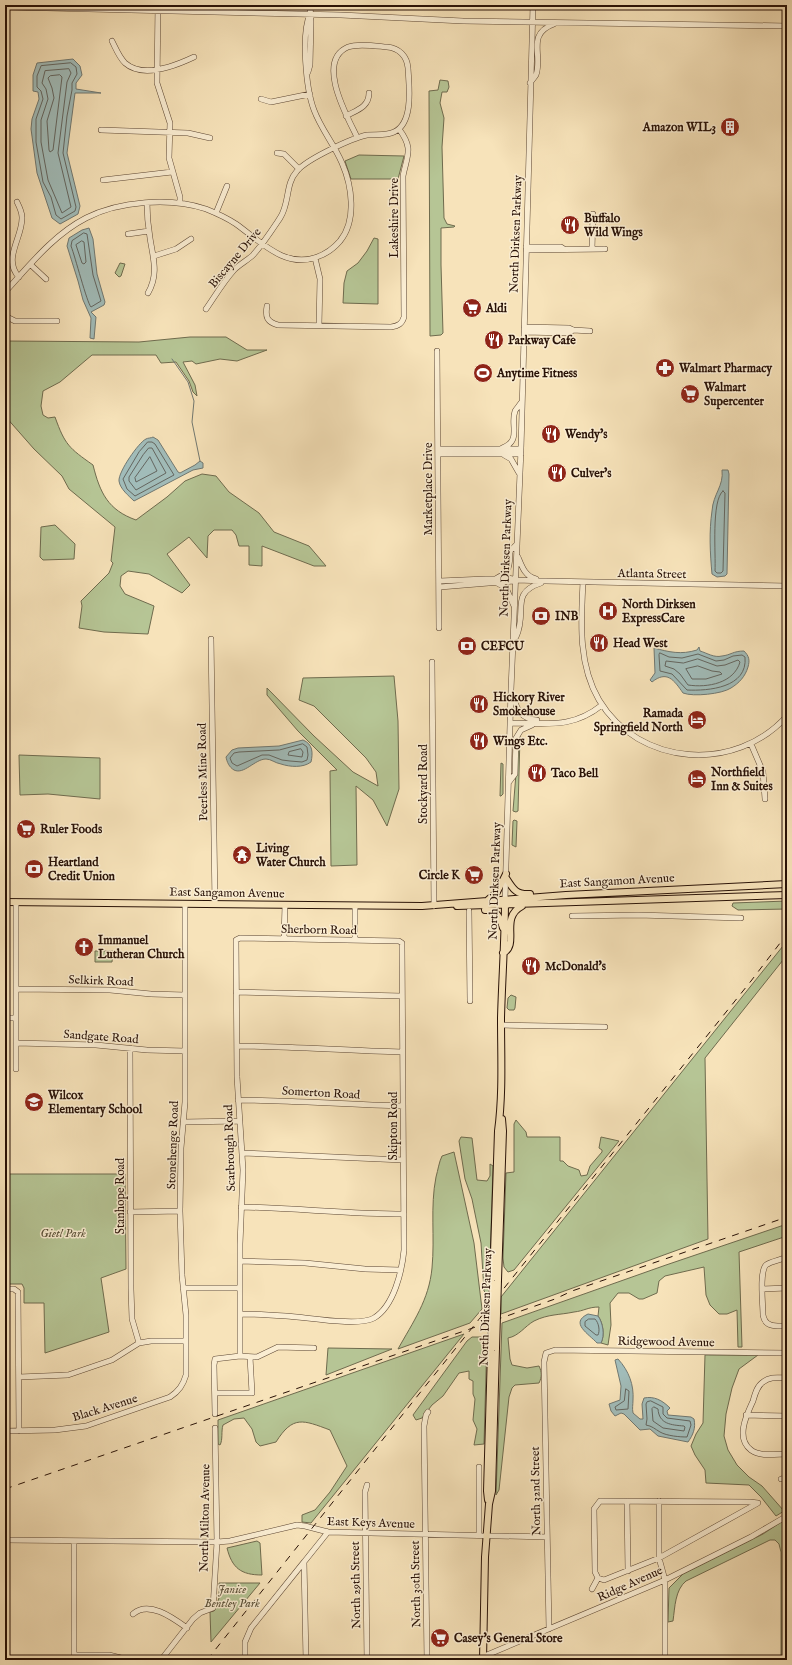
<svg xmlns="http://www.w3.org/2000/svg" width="792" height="1665" viewBox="0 0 792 1665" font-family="'IM FELL English',serif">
<rect width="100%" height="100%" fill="#f7e3ba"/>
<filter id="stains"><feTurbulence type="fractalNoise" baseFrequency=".005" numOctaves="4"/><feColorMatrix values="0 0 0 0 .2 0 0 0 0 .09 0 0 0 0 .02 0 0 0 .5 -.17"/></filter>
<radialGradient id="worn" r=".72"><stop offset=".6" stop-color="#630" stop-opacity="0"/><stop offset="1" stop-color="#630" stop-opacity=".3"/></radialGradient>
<path fill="#b6c595" stroke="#6f6b4e" d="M 65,5 L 125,5 L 124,8 Z
M 440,80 L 448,81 L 449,87 L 447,92 L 442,92 L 440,103 L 444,118 L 442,147 L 444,218 L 447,224 L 455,226 L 454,227 L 441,228 L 441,265 L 443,333 L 441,335 L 430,336 L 429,91 L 438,90 Z
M 359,155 L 404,156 L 398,179 L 351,179 L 345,161 Z
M 374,238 L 378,239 L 378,304 L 343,303 L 344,283 L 347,271 L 358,263 L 367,251 Z
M 120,263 L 125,264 L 121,276 L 119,277 L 115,273 Z
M 190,337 L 226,337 L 247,350 L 267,350 L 237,361 L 220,359 L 196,364 L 192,361 L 183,362 L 195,385 L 197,396 L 193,392 L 189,381 L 176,362 L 161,363 L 156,355 L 92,355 L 60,382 L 43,391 L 41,406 L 43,415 L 48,418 L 55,417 C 65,445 69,448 93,465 C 100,493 108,510 136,520 L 167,497 L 185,481 L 202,474 L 216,476 L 229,492 L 259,513 L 274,532 L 309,546 L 326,566 L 314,566 L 262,546 L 262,566 L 249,565 L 249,546 L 239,546 L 236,535 L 232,530 L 214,530 L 208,536 L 207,558 L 189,537 L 167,554 L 190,585 L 182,593 L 149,574 L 128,571 L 121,576 L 120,586 L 125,594 L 154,606 L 148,634 L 104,632 L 79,628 L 82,606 L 81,601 L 109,573 L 113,563 L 111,561 L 115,527 L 69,489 L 62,476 L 34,449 L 5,416 L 5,341 L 139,342 Z
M 55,525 L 75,544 L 74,559 L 43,560 L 40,557 L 41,527 Z
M 394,676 L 398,721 L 399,789 L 387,826 L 373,800 L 356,786 L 357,865 L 331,866 L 330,771 L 337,770 L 298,731 L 267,695 L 267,688 L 314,736 L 353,772 L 378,786 L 376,772 L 366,758 L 314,706 L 299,700 L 303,678 Z
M 519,736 L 520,736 L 518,811 L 516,812 L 513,811 Z
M 19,755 L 100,758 L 100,799 L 48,794 L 20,795 Z
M 501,763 L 503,764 L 503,794 L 501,796 L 500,796 Z
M 514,820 L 517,821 L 516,847 L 512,845 L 513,821 Z
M 787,901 L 787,909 L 738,910 L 732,906 L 733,903 Z
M 787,941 L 787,955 L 705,1058 L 708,1239 L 501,1314 L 501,1297 Z
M 95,951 L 113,951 L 112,962 L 95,962 Z
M 511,995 L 516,997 L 515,1008 L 514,1010 L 509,1010 L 507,1008 L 508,998 Z
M 516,1120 L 526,1132 L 527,1137 L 560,1137 L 560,1161 L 563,1161 L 568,1166 L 579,1170 L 581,1176 L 587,1175 L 590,1166 L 602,1152 L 602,1150 L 599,1148 L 601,1137 L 619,1141 L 514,1270 L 508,1272 L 504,1267 L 503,1258 L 506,1173 L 514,1172 L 514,1124 Z
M 461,1137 L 472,1138 L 477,1180 L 487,1181 L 490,1176 L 490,1164 L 493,1166 L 489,1296 L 484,1291 L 481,1243 L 472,1199 L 465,1179 L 459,1141 Z
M 454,1152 L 474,1243 L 482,1309 L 470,1323 L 398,1349 C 413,1322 429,1300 432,1268 C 435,1237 430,1207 436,1177 C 438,1170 439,1162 442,1156 Z
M 5,1174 L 125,1174 L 126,1269 L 101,1278 L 109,1332 L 45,1353 L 44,1303 L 24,1303 L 24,1288 L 22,1284 L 5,1284 Z
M 787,1224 L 787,1236 L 739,1252 L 742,1347 L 738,1347 L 737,1310 L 727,1314 L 719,1314 L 710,1305 L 706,1295 L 704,1267 L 665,1276 L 659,1281 L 657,1293 L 643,1299 L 639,1299 L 629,1293 L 618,1293 L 610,1303 L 611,1325 L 608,1345 L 601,1343 C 605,1336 603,1322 598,1316 L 599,1307 C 588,1307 584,1311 574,1312 C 560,1315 548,1314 534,1321 C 525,1326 519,1336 508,1338 L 510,1359 L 512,1365 L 527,1368 L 539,1366 C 542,1372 542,1377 539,1383 L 515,1385 L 512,1388 L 509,1397 L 499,1490 L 496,1495 L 502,1323 L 666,1265 Z
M 464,1334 L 311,1523 L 302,1522 L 302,1515 L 315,1510 L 330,1492 L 347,1466 L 330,1430 C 303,1420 293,1415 276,1442 L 260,1446 L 256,1442 L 252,1429 L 244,1418 L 234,1419 L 223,1425 C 221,1431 223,1440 220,1445 L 218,1444 L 218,1420 Z
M 472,1337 L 487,1337 L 484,1444 L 474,1445 L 477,1429 L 473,1420 L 475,1399 L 473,1394 L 473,1381 L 469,1379 L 469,1371 L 459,1373 L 443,1396 L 432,1405 L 422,1418 L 416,1420 L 413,1415 L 467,1341 Z
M 328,1348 L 392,1349 L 326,1375 Z
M 705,1355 L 758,1355 L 739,1369 L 732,1388 L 726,1414 L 724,1436 L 728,1450 L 737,1465 L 749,1477 L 762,1486 L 784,1511 L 776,1516 L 761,1497 L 749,1485 L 706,1483 L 705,1470 L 695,1455 L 691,1446 L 696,1434 L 703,1423 Z
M 787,1518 L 787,1660 L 781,1660 L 781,1552 L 779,1544 L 775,1540 L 770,1540 L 686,1581 C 675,1590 675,1607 673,1621 L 668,1622 L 669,1588 L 683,1574 L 763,1534 Z
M 257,1541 L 260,1543 L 262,1575 C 241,1575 232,1568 227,1548 Z
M 219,1583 L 260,1583 L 211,1642 L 210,1612 L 214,1611 L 219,1598 Z"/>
<path fill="#a1bcb9" stroke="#717871" d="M 73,59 L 80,66 L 82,75 L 76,83 L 76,89 L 101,93 L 75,93 L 67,153 L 80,206 L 78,214 L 60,224 L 52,218 L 37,173 L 31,129 L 32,119 L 39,99 L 38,92 L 33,91 L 33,75 L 37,63 Z
M 89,228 L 93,239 L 97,274 L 105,302 L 104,305 L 91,312 L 96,317 L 94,339 L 90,338 L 91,318 L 83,300 L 78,281 L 67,246 L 69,238 L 82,230 Z
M 153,437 L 158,440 L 178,472 L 180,473 L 195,465 L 200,461 L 203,463 L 203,468 L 193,470 L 134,501 C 129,496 120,489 119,481 C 118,472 139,442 146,439 C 147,438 152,438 153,437 Z
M 722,470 L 728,470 L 729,474 L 727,574 L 725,576 L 717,577 L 712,574 C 710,553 709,531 712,511 C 713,494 724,486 722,470 Z
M 699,647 L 700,651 C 707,653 714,658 722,656 C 731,655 733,651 744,651 C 749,656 750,660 748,667 C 745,677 739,683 731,688 C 722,694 693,697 683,693 C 674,680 667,670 652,682 L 650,680 L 655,673 L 654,648 C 669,652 681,655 697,650 Z
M 303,740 C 313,744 313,753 311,762 C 303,768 290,767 281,764 C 275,763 271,759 266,759 C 255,759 244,775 234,770 C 229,767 227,762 226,757 L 232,750 L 238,748 L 279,746 Z
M 588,1314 L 598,1316 C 603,1323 605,1335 601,1343 L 597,1343 C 589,1334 569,1323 588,1314 Z
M 618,1359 C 629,1371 634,1385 633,1400 C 633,1405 632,1408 633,1413 L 640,1419 L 643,1419 L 642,1404 L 644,1398 C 654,1396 662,1400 670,1408 L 667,1411 L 668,1415 L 691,1417 L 694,1419 C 696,1428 693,1435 688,1442 L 658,1436 L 650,1429 L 640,1430 L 624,1414 L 621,1413 L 615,1416 L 611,1411 L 609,1404 L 620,1400 L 621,1386 L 615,1360 Z"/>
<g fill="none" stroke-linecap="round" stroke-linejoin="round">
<path stroke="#646660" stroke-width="1" d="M 71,63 L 76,67 L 77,74 L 72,83 L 72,90 L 67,116 L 63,153 L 76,207 L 75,211 L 61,219 L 56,215 L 51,197 L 43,182 L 36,142 L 36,119 L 43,99 L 41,91 L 37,87 L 37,76 L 41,66 Z
M 69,69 L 71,73 L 67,82 L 58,153 L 71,207 L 62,213 L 48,180 L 41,142 L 41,120 L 48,99 L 46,89 L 42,83 L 45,71 Z
M 60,75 L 62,77 L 53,150 L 50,152 L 49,150 L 47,121 L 54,98 L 52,88 L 48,78 L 50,76 Z
M 84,233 L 87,234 L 93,275 L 101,301 L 91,307 C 87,303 75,256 71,246 L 72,241 Z
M 82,241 L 84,242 L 86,262 L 84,264 L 82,263 L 76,245 Z
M 148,442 L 152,442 L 155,444 L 174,475 L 135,496 L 127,489 L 123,479 L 139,452 Z
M 149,448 L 152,448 L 166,473 L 136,490 L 129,481 L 129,477 L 143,455 Z
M 150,457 L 157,471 L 136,482 L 135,478 Z
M 723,491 L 725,493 L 723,571 L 721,573 L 717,573 L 715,571 C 716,555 711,500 723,491 Z
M 660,653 L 669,657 L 682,658 L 698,654 L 716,661 L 724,660 L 733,656 L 742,655 L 745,657 C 748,688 708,691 687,690 L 672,674 L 660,671 L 659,655 Z
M 698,659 L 717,666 L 725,665 L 738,660 L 740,662 C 734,683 708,688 688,685 L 680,674 L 674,669 L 665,666 L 666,661 L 683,663 Z
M 698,666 L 712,671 L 720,672 L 722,674 L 706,679 L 692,679 L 686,669 Z
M 303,744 L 307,747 L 308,755 L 307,760 L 302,762 L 290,761 L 282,760 L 269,755 L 262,755 L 237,766 L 232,763 L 230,758 L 234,753 L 239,752 L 279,750 Z
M 301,749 L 303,752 L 302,757 L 288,755 L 289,752 Z
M 589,1319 L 595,1319 C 599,1323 600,1331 598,1335 L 596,1335 L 585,1326 L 585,1322 Z
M 626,1389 L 629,1391 L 628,1409 L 616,1410 L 615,1407 L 624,1401 Z
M 651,1401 L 663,1407 L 663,1414 L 667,1418 L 690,1421 L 691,1425 L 687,1437 C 680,1437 667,1436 660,1432 C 655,1429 652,1426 646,1425 L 647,1419 L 646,1404 L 647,1402 Z
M 654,1407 L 658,1409 C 659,1424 671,1425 684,1426 L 685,1427 L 684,1431 L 663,1428 L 653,1421 L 652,1409 Z"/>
<path stroke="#717871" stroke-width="1" d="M 172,359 L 188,382 L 194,401 L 192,422 L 200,461
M 786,1513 L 787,1512"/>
<defs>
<path id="minor" d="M 158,5 L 157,83 L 170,123 L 169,158 L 180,197 L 180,203
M 5,7 L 341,15 L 463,21 L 787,26
M 112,41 C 116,49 119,57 125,63 C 143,79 175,66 194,57
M 308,72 L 310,65 L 311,22 L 310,5
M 530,83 C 532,80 535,77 536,75 C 543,55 526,34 554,24
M 261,99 L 271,102 L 310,94
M 346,116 C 357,110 369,107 369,93
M 101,130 L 188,133 L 210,138
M 277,153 L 284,154 L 299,169
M 103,180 L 172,172
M 17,202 C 19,206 22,212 22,217 C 23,237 2,259 19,277
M 147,203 C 147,215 148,226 150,238 C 153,258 159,274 148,293
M 216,213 L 227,186
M 128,234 L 149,231
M 526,247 L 561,247 L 564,249
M 592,249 L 593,214
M 526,250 L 605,249
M 154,256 L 176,249 L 191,239
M 315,258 L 320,279 L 319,325
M 31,265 L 46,279
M 5,292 C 29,266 53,235 86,218 C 119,201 170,197 206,209 C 216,213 227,218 236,224 C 260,241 285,269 317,257 C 326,254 334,248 340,241 C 357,220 352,186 342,163 C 334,144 321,129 314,110 C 306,89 301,34 310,14
M 267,306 C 265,317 267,322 278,325 L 391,327 C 398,326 402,324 404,317 L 403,176 C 407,155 414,149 399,129
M 206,309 C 215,296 224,281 234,270 C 240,264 248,260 253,255 C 263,244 272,230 280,218 C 290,203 285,184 297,171 C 307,159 352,138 367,135 C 376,134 386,136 394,132 C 414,123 409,86 408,68 C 407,56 399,48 387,47 C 376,46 358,43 348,47 C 315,61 348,118 357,137
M 5,316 L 15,321 L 57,321
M 524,327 L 569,328 L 573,330 L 590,331
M 524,332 L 569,333 L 573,330
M 437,351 L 439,628
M 502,448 C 522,441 510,425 515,411 C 516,409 519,406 521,403
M 438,449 L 521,449
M 438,454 L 521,454
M 504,455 L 511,459 L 519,473
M 518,557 C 522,567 525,576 536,579
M 497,578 C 510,572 510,564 510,551 L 517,544
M 440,581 L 508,578 L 517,580 L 546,581 L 787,586
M 583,582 C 581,622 578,664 599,700 C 639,767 736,773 787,716
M 497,583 L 506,588 L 514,606
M 440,587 L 514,581
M 516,637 C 528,612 509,593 541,583
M 211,639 L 215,904
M 432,662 L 434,906
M 513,696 C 517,710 521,719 537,720
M 511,723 C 547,723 572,729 602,705
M 751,744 L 763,772 L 765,799
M 509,782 L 515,774 L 516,738 L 521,730 L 532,725
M 505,900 L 511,690 L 521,449 L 533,5
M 16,902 L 16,1069
M 469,911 L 470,1001
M 572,916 L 638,915 L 741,918
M 284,939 L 285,905
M 355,940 L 355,906
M 16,989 L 110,990 L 151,994 L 185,995
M 236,992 L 402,996
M 5,1018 L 16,1018
M 501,1025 L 605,1027
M 16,1043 L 96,1045 L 147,1050 L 185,1051
M 237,1046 C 292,1046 347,1051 402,1052
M 130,1048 L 131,1289 L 132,1319 L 139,1343
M 238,1100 C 293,1100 348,1105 403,1106
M 183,1122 L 240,1121
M 242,1153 L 403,1160
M 241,1207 C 296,1208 349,1214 404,1214
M 130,1212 L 180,1211
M 787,1257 C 781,1260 771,1261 766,1265 C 759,1272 763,1304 763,1315 C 765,1328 777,1326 787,1326
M 240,1261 L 305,1263 L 365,1269 L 400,1270
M 183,1288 L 240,1288
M 5,1289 L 14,1289 L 18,1292 L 19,1431
M 762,1289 L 787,1288
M 240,1314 C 256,1314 271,1315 286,1316 C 306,1317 358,1327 374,1318 C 394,1306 402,1271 404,1250 L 402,947 L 402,943 L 399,941 L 240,938 L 236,940 L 237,1077 L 243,1170 L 240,1244 L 240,1356
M 19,1377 L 68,1375 L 112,1360 L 139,1343 L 151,1341 L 186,1341
M 787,1378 C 779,1378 770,1376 763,1382 C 757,1386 755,1394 753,1401 C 747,1414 735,1438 751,1450 C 760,1457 776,1454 787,1454
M 215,1393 L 252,1393 L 250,1357
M 215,1414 L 214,1365 L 215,1359 L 240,1356 L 257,1357 L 278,1347 L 314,1348
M 746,1415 L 787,1416
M 5,1431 L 55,1430 L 86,1426 L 170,1397 C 179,1391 183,1385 186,1375 L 186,1315 L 182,1275 L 180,1211 L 181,1148 L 185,1102 L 185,904
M 781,1479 L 787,1477
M 600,1501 L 750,1502 L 758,1503 L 659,1558 L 604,1580 L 598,1578 L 595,1572 L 594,1509 Z
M 627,1501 L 628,1571
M 659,1501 L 659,1558 L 665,1580 L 665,1660
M 479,1535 L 479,1467
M 5,1540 L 217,1542 L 230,1541 L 297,1525 L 305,1526 L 328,1532 L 547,1537
M 74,1541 L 74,1660
M 592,1589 L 598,1578
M 133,1614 C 149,1600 173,1618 187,1628
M 549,1629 L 544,1362 L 546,1353 L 555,1350 L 787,1353
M 74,1655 L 109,1655 L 129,1660
M 161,1660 L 193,1619 L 200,1613 L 213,1608 L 217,1542 L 215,1428
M 245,1660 L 245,1642 L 251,1628 L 304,1562
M 306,1660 L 304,1562 L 328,1532
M 367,1660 L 365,1492 L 367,1485
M 427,1660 L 424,1426 L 426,1415 L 428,1412
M 475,1660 L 665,1580 L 751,1537 L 787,1516"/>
<path id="major" d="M 506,878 C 513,889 516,895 530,894
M 488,900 L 497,892 L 506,874
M 5,902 L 422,906 L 566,895 L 787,884
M 457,906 L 787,895
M 485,910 C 497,909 500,918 503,928
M 503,953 C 520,944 499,918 522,906
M 498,1280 L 503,1131 L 502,1119
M 493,1283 L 498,1131 C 503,1094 501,1056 501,1018 C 502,979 505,939 505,900
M 488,1500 L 487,1491 L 491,1351
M 483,1660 L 485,1557 L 489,1504 L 492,1491 L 496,1348"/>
</defs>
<use href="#minor" stroke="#5c4633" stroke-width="6"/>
<use href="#major" stroke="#281106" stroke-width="8"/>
<use href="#minor" stroke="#faedd2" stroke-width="5"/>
<use href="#major" stroke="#f7e3ba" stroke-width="6"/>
<path stroke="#281106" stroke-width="1" stroke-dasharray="7 7" stroke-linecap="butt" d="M 5,1489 L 467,1330 L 555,1299 L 572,1291 L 787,1217
M 207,1660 L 423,1389 L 751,981 L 787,934"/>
<defs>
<path id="major-bridge" d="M 496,1348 L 498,1280
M 491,1351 L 493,1283"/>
</defs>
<use href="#major-bridge" stroke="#281106" stroke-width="8" stroke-linecap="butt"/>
<use href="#major-bridge" stroke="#f7e3ba" stroke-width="6"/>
</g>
<defs>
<symbol id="building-disc" viewBox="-11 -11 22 22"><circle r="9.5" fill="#8f2418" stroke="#faedd2"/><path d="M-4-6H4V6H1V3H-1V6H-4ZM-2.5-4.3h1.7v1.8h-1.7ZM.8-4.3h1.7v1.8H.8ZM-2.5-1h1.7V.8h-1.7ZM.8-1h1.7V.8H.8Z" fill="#fff"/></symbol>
<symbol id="restaurant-disc" viewBox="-11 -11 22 22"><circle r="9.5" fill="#8f2418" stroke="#faedd2"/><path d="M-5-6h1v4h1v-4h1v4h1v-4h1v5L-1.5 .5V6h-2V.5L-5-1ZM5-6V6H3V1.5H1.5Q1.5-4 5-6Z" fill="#fff"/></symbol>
<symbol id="supermarket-disc" viewBox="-11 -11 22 22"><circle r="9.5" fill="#8f2418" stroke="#faedd2"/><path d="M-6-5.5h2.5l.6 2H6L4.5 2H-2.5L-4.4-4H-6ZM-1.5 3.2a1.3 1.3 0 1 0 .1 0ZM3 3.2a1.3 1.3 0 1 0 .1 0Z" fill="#fff"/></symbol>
<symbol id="pharmacy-disc" viewBox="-11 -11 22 22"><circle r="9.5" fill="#8f2418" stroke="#faedd2"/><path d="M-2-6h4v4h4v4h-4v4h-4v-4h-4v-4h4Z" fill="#fff"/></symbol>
<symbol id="stadium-disc" viewBox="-11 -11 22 22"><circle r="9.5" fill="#8f2418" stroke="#faedd2"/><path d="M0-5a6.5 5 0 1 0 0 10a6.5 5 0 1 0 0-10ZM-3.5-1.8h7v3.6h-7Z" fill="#fff"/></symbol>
<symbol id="hospital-disc" viewBox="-11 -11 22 22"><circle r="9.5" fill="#8f2418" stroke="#faedd2"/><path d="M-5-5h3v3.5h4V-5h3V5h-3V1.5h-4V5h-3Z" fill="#fff"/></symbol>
<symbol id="bank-disc" viewBox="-11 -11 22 22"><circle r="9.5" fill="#8f2418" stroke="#faedd2"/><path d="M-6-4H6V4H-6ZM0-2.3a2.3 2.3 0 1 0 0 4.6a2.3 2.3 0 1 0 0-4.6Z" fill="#fff"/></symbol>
<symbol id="hotel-disc" viewBox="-11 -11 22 22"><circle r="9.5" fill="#8f2418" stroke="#faedd2"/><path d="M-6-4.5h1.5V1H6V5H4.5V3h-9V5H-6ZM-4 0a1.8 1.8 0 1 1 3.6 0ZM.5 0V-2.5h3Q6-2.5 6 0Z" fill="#fff"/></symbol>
<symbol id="temple-disc" viewBox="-11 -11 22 22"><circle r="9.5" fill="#8f2418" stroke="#faedd2"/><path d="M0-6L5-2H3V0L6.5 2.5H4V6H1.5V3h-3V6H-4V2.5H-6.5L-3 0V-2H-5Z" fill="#fff"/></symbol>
<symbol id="church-disc" viewBox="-11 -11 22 22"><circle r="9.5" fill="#8f2418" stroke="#faedd2"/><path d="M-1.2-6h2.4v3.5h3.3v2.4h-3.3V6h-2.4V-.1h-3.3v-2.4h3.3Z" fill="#fff"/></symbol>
<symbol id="school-disc" viewBox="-11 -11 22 22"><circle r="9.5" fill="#8f2418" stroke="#faedd2"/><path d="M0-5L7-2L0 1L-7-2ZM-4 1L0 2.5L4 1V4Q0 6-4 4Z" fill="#fff"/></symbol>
</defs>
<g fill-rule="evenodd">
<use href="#building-disc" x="719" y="116" width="22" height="22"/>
<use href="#restaurant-disc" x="559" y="214" width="22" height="22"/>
<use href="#supermarket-disc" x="461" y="297" width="22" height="22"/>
<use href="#restaurant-disc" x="483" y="329" width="22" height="22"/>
<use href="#pharmacy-disc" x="654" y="357" width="22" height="22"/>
<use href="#stadium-disc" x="472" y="362" width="22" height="22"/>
<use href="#supermarket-disc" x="679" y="383" width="22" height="22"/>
<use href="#restaurant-disc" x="540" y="423" width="22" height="22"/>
<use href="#restaurant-disc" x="546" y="462" width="22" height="22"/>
<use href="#hospital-disc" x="597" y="600" width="22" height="22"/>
<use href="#bank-disc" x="530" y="605" width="22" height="22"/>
<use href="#restaurant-disc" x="588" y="632" width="22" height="22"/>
<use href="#bank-disc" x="456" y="635" width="22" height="22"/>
<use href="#restaurant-disc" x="468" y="693" width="22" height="22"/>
<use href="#hotel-disc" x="686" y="709" width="22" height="22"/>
<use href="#restaurant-disc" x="468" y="730" width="22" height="22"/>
<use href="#restaurant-disc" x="526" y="762" width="22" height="22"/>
<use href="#hotel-disc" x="686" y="768" width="22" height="22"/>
<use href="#supermarket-disc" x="15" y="818" width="22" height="22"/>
<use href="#temple-disc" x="231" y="844" width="22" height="22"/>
<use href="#bank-disc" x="23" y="858" width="22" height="22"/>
<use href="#supermarket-disc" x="463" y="864" width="22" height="22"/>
<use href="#church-disc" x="73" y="936" width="22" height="22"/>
<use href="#restaurant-disc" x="520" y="955" width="22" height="22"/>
<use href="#school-disc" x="23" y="1091" width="22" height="22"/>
<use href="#supermarket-disc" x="429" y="1627" width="22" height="22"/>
</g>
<g text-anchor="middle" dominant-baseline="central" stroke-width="3" stroke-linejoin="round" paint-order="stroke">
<g font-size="12" font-weight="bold" fill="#281106" stroke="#faedd2" text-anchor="start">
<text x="716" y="127" text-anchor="end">Amazon WIL3</text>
<text x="584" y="218">Buffalo<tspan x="584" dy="14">Wild Wings</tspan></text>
<text x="486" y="308">Aldi</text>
<text x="508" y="340">Parkway Cafe</text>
<text x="679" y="368">Walmart Pharmacy</text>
<text x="497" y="373">Anytime Fitness</text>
<text x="704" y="387">Walmart<tspan x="704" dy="14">Supercenter</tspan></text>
<text x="565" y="434">Wendy's</text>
<text x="571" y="473">Culver's</text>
<text x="622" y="604">North Dirksen<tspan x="622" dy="14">ExpressCare</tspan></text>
<text x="555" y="616">INB</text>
<text x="613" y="643">Head West</text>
<text x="481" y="646">CEFCU</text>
<text x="493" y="697">Hickory River<tspan x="493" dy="14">Smokehouse</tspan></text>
<text x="683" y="713" text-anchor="end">Ramada<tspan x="683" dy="14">Springfield North</tspan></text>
<text x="493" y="741">Wings Etc.</text>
<text x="711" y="772">Northfield<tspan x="711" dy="14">Inn &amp; Suites</tspan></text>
<text x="551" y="773">Taco Bell</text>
<text x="40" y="829">Ruler Foods</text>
<text x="256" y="848">Living<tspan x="256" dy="14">Water Church</tspan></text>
<text x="48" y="862">Heartland<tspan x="48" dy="14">Credit Union</tspan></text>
<text x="460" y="875" text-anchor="end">Circle K</text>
<text x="98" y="940">Immanuel<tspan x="98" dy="14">Lutheran Church</tspan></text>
<text x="545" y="966">McDonald's</text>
<text x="48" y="1095">Wilcox<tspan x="48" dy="14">Elementary School</tspan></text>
<text x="454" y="1638">Casey's General Store</text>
</g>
<g font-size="12" fill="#281106" stroke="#faedd2">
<text transform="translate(394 218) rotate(-90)">Lakeshire Drive</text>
<text transform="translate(516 234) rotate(-88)">North Dirksen Parkway</text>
<text transform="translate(235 258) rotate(-50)">Biscayne Drive</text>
<text transform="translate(428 489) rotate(-90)">Marketplace Drive</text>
<text transform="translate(506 558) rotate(-88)">North Dirksen Parkway</text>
<text transform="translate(652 574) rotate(1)">Atlanta Street</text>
<text transform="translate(203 772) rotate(-91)">Peerless Mine Road</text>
<text transform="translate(423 784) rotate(-90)">Stockyard Road</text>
<text transform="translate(495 881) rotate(-88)">North Dirksen Parkway</text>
<text transform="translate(617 881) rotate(-3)">East Sangamon Avenue</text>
<text transform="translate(227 893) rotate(1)">East Sangamon Avenue</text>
<text transform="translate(319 930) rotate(1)">Sherborn Road</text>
<text transform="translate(101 981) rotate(2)">Selkirk Road</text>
<text transform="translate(101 1037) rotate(4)">Sandgate Road</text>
<text transform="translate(321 1093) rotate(3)">Somerton Road</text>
<text transform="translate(393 1126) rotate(-90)">Skipton Road</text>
<text transform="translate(173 1145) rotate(-88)">Stonehenge Road</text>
<text transform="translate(230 1148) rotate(-92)">Scarbrough Road</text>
<text transform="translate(120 1196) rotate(-90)">Stanhope Road</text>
<text transform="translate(486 1307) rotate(-88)">North Dirksen Parkway</text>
<text transform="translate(666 1342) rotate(1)">Ridgewood Avenue</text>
<text transform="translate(105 1408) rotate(-17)">Black Avenue</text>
<text transform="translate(536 1491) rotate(-91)">North 32nd Street</text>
<text transform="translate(205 1518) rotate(-89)">North Milton Avenue</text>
<text transform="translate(371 1523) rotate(2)">East Keys Avenue</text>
<text transform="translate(416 1584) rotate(-91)">North 30th Street</text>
<text transform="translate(630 1584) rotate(-24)">Ridge Avenue</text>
<text transform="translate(356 1585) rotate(-91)">North 29th Street</text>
</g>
<g font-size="12" font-style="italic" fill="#5a5038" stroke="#faedd2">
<text x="63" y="1233">Gietl Park</text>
<text x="232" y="1589">Janice<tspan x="232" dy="14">Bentley Park</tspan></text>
</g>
</g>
<rect width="792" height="1665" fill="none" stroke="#f7e3ba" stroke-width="20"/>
<rect x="6" y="6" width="780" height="1653" fill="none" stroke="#281106" stroke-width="2"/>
<rect x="10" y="10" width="772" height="1645" fill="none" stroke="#281106"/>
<rect width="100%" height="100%" filter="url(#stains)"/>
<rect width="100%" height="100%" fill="url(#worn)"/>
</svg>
